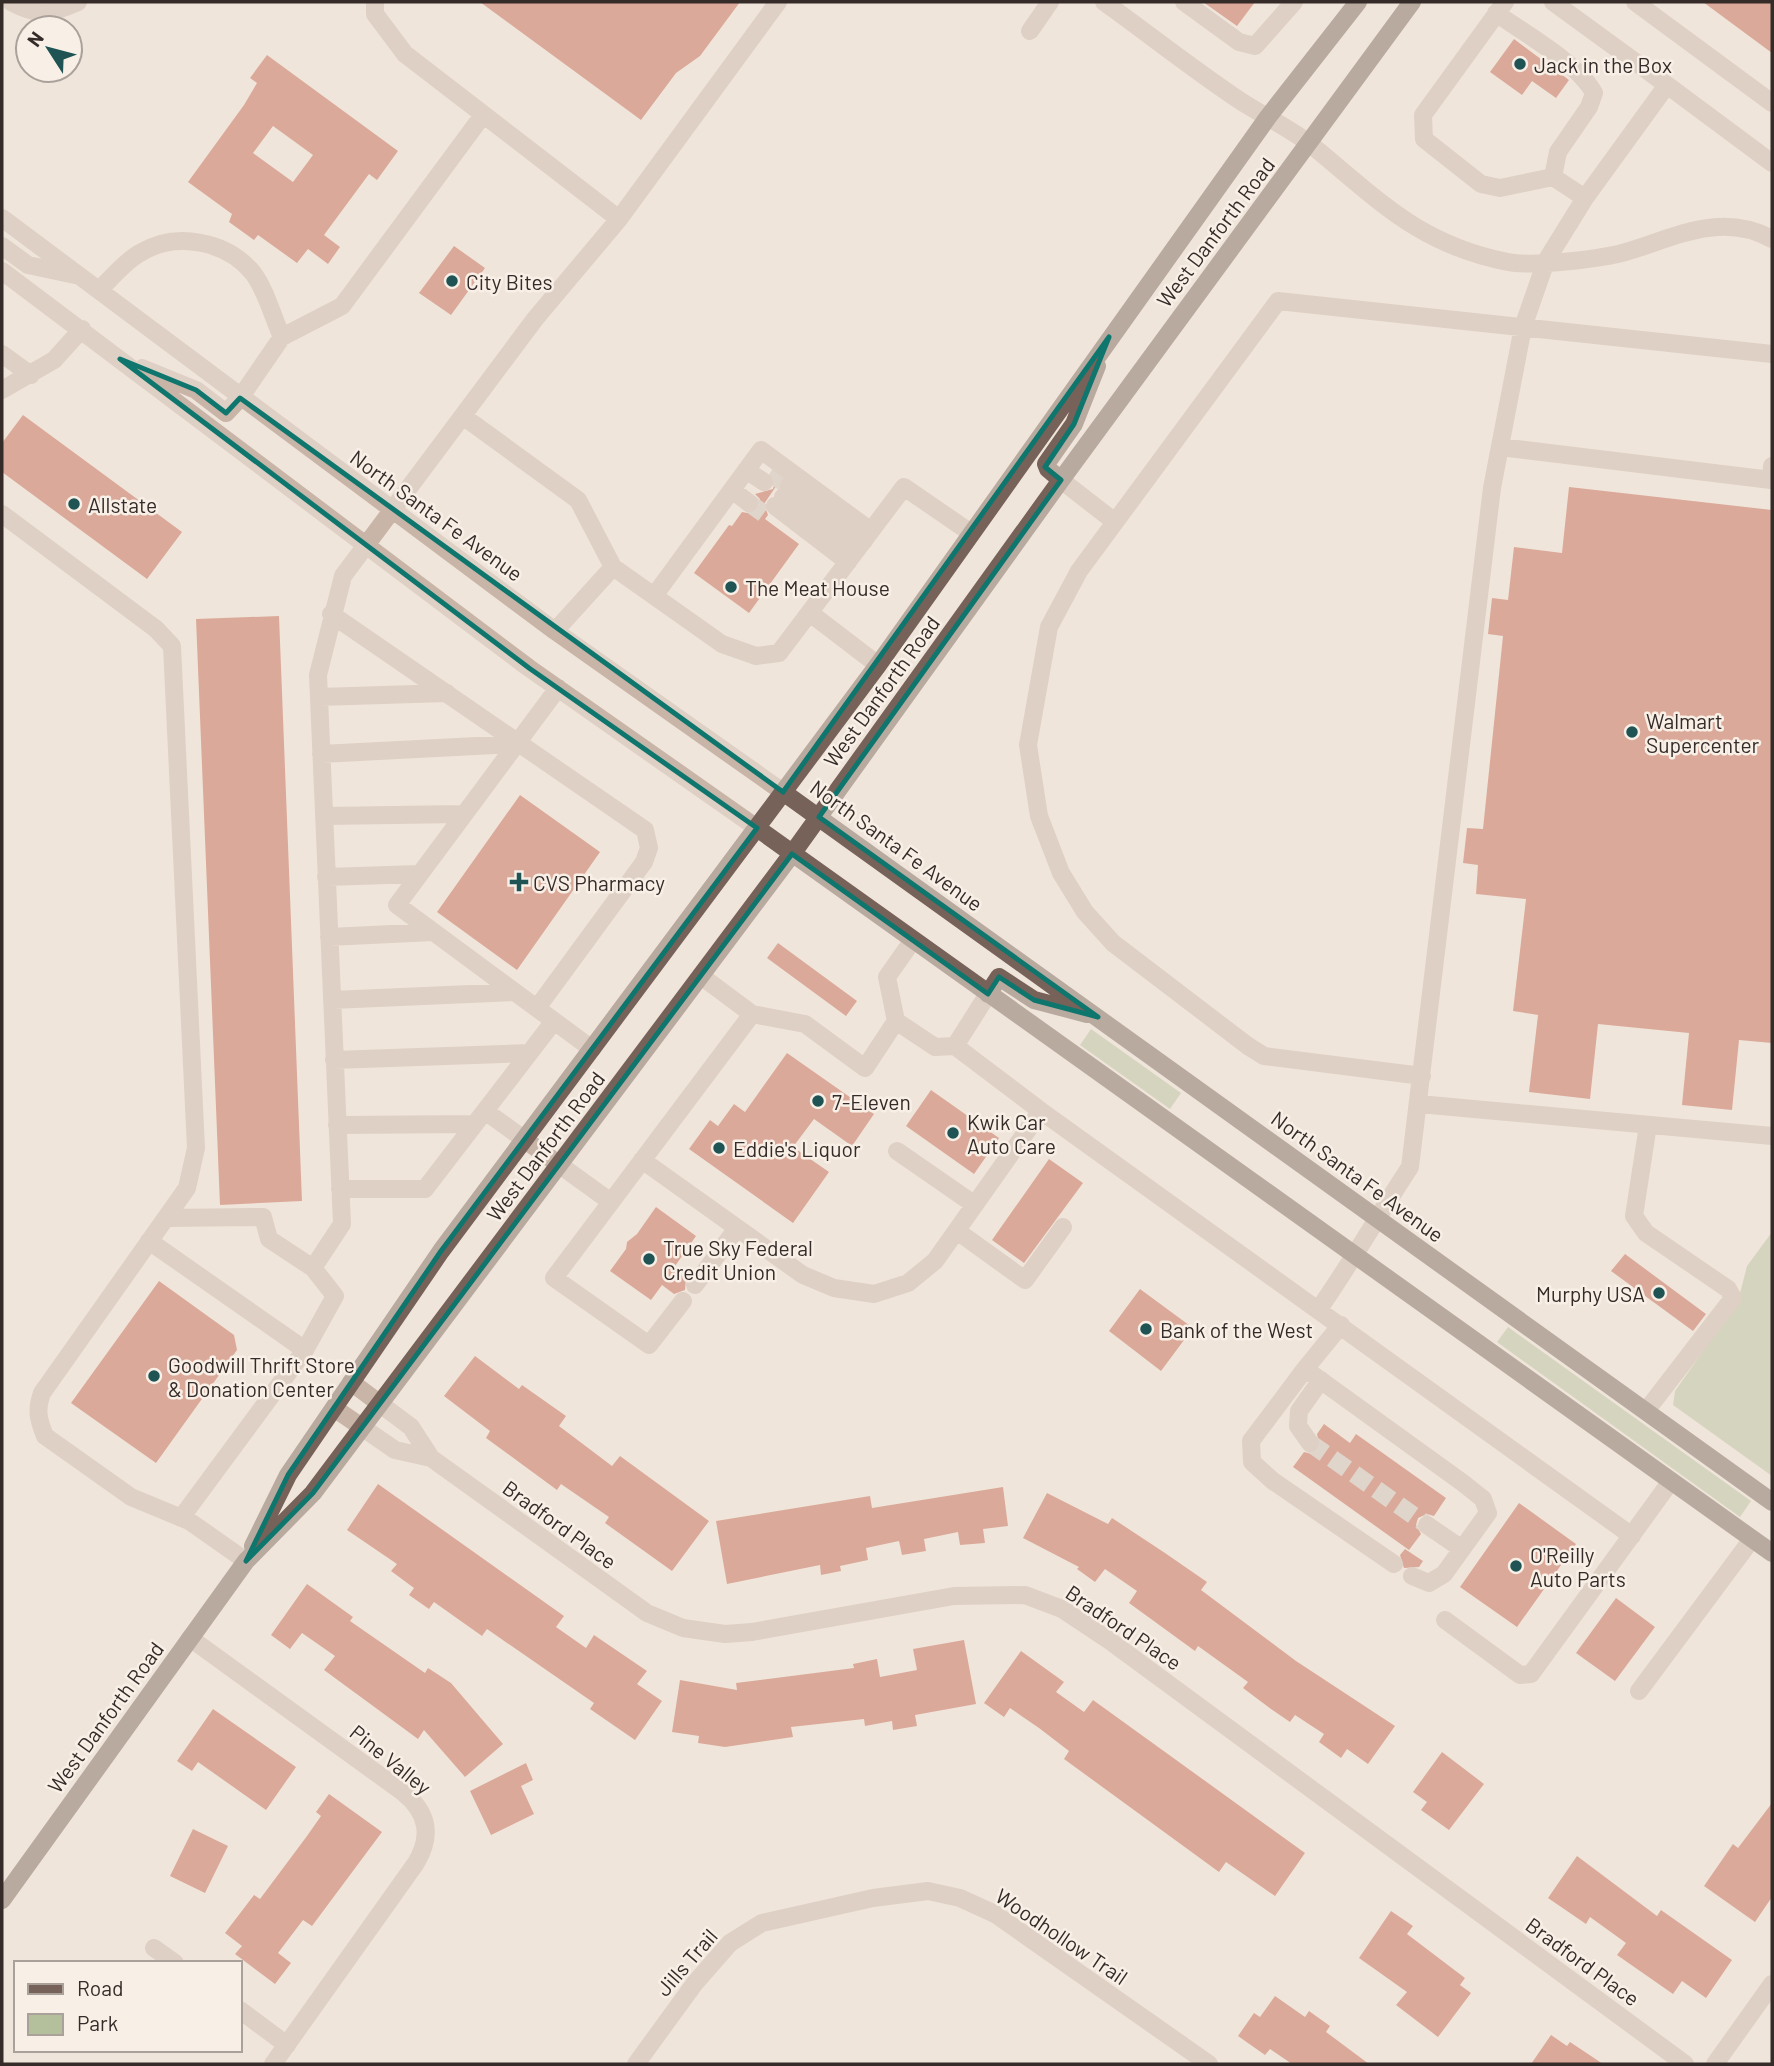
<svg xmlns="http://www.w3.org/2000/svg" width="1774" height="2066" viewBox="0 0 1774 2066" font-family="Barlow,sans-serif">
<rect width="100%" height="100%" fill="#f0e5db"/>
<path fill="#b4bf9c" d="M 1091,1029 L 1181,1093 L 1170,1109 L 1080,1045 Z
M 1772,1232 L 1772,1476 L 1673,1405 L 1675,1391 L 1738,1301 L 1747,1266 Z
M 1508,1327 L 1751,1501 L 1740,1517 L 1497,1342 Z"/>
<path fill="#c0614a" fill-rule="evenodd" d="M 480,2 L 740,2 L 700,56 L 676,73 L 641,120 Z
M 1203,2 L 1255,2 L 1237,26 Z
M 1703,2 L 1772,2 L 1772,53 Z
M 1514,39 L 1569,80 L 1556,98 L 1532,81 L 1522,95 L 1490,72 Z
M 267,55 L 398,151 L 377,180 L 369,174 L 324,235 L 340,247 L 328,264 L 308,249 L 297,263 L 258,235 L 254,240 L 229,222 L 232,214 L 188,182 L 244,105 L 257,83 L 250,78 ZM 273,126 L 313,155 L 293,182 L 253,153 Z
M 454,246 L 485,268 L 451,315 L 419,293 Z
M 23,415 L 182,532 L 147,579 L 2,472 L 2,443 Z
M 771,472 L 781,479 L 764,504 L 768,515 L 765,519 L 799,544 L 749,613 L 694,573 L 729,525 L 732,526 L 742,512 L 753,514 L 758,509 L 760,499 L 755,494 L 773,489 L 775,482 Z
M 1569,487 L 1772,510 L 1772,1043 L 1739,1040 L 1732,1110 L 1682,1105 L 1689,1033 L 1598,1024 L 1590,1099 L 1529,1092 L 1538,1015 L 1513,1011 L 1526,899 L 1476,894 L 1478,865 L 1463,863 L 1467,828 L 1483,829 L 1503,636 L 1488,634 L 1492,598 L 1508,600 L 1514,547 L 1562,553 Z
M 279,616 L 302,1201 L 220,1205 L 196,619 Z
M 520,795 L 600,852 L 517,970 L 437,912 Z
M 778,943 L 857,1001 L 846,1016 L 767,958 Z
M 787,1053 L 874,1114 L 852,1146 L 814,1119 L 793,1147 L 829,1172 L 793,1223 L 689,1149 L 710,1120 L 718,1126 L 734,1104 L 745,1112 Z
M 931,1090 L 999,1138 L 974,1174 L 906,1126 Z
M 1049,1159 L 1083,1183 L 1024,1263 L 992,1240 Z
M 656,1207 L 696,1236 L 673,1269 L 686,1278 L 685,1290 L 674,1294 L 662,1285 L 651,1300 L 610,1271 L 626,1249 L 627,1242 L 637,1234 Z
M 1625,1254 L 1706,1314 L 1693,1331 L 1611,1271 Z
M 159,1281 L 234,1335 L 237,1350 L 156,1463 L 71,1403 Z
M 1140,1289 L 1193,1328 L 1161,1371 L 1109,1331 Z
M 475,1356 L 519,1389 L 522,1385 L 566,1416 L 559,1426 L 612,1466 L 620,1456 L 709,1521 L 672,1571 L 605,1523 L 609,1517 L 561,1484 L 557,1490 L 486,1438 L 490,1431 L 444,1396 Z
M 1324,1424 L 1350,1443 L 1356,1434 L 1446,1498 L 1434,1516 L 1427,1514 L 1418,1518 L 1416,1525 L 1421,1534 L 1409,1550 L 1293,1467 L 1304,1452 L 1312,1454 L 1320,1448 L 1317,1434 Z
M 378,1484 L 564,1616 L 556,1627 L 586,1648 L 594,1635 L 647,1671 L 637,1684 L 662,1701 L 635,1740 L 590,1709 L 594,1703 L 487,1629 L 482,1636 L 434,1602 L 429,1609 L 409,1595 L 414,1588 L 391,1571 L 397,1564 L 347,1530 Z
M 1003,1487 L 1008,1526 L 983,1529 L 985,1543 L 960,1545 L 958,1532 L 924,1539 L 926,1551 L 902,1555 L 899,1541 L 866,1548 L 868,1560 L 840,1566 L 841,1571 L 821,1575 L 820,1565 L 727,1584 L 716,1521 L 870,1496 L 872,1508 Z
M 1047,1493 L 1108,1524 L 1112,1518 L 1165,1553 L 1207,1582 L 1201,1590 L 1296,1661 L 1395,1726 L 1368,1764 L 1347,1749 L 1341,1758 L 1319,1742 L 1324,1734 L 1295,1715 L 1290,1722 L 1271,1709 L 1243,1688 L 1248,1682 L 1198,1646 L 1195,1651 L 1129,1603 L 1137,1591 L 1105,1569 L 1095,1582 L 1077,1569 L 1079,1567 L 1023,1538 Z
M 1519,1503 L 1576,1544 L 1517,1627 L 1460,1587 Z
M 1405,1549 L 1423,1561 L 1419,1567 L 1404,1568 L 1400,1555 Z
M 307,1584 L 353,1617 L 350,1621 L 425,1673 L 428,1668 L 451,1683 L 503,1744 L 465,1777 L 424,1730 L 418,1739 L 324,1670 L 335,1656 L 302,1633 L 290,1649 L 271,1635 Z
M 1616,1598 L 1655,1627 L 1615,1681 L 1576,1653 Z
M 964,1640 L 976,1704 L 915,1715 L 917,1726 L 893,1730 L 892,1721 L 865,1726 L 864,1719 L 791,1727 L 793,1737 L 725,1747 L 698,1743 L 699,1736 L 672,1732 L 680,1680 L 737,1690 L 736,1683 L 854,1668 L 853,1664 L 877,1659 L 880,1677 L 917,1670 L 913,1649 Z
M 1021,1651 L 1064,1682 L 1056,1692 L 1084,1712 L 1093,1700 L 1305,1853 L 1275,1896 L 1226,1862 L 1219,1872 L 1064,1759 L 1069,1751 L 1039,1728 L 1010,1708 L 1004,1717 L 984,1703 Z
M 213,1709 L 296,1767 L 266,1810 L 198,1762 L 192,1771 L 177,1761 Z
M 1442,1752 L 1484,1784 L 1449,1830 L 1421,1810 L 1427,1802 L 1413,1792 Z
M 526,1763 L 533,1780 L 521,1786 L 534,1814 L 491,1835 L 470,1791 Z
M 329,1794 L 382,1832 L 312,1926 L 303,1920 L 278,1953 L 291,1963 L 275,1984 L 235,1954 L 242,1946 L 225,1933 L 254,1895 L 260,1899 L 307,1836 L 321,1816 L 316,1812 Z
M 1772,1803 L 1772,1897 L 1755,1922 L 1704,1886 L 1733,1844 L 1738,1848 Z
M 193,1829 L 228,1846 L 205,1893 L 170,1876 Z
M 1577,1856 L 1657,1916 L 1661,1910 L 1732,1960 L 1706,1998 L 1682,1981 L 1673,1994 L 1617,1955 L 1626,1943 L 1590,1917 L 1586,1924 L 1548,1898 Z
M 1391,1911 L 1413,1926 L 1407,1934 L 1465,1978 L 1460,1985 L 1471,1993 L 1438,2037 L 1396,2005 L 1407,1992 L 1359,1958 Z
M 1275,1996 L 1305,2017 L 1309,2011 L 1330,2026 L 1326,2032 L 1369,2064 L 1292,2064 L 1270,2049 L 1265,2055 L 1238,2036 L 1254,2013 L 1260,2017 Z
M 1551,2035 L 1567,2046 L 1570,2042 L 1603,2064 L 1531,2064 Z"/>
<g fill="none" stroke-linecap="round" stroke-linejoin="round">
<path stroke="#cbc0b7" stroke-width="18" stroke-dasharray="18 9" stroke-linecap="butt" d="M 770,473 L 789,486
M 749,503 L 767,516
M 1310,1443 L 1427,1525"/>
<path stroke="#c8b5a8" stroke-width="18" d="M 11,2 C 39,17 51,14 78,2
M 375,2 L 375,14 L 405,54 L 619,219
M 1104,2 C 1150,35 1195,71 1242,102 C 1264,116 1289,128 1310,144 C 1378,199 1417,244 1508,262 C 1534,267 1603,259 1629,251 C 1678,236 1722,212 1772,239
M 1184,2 L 1239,42 L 1255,46 L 1294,2
M 1505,2 L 1423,115 L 1424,139 L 1481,184 L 1500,188 L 1553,177 L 1585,198
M 1635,2 L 1772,103
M 1496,13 C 1525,34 1578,63 1594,93 L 1589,107 L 1558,152 L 1553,177
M 1030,31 L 1050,2
M 1667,85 L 1772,163
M 2,218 L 555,631 L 783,792
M 2,246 L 28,265 L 75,275
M 2,271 L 529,668 L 757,828
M 100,289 C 112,278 125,261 140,253 C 176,231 227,241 253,273 C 266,290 273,318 282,337
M 2,354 L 31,375
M 142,368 L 196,390 L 226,413 L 240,398 L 282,337 L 342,306 L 483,115
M 2,390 L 54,360 L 82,329
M 464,417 L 578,500 L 613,567 L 722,644 L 756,656 L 779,653 L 904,487 L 971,533
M 1500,447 L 1771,480 L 1772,466
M 746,470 L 764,482
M 1061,480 L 1115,522
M 789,486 L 864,541
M 732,490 L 749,503
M 783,497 L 856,551
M 775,506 L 848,562
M 2,514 L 156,629 L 172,646 L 196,1148 L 187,1188 L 42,1393 C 36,1410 38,1419 45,1436 L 131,1497 L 189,1521 L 246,1561
M 654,596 L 761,450 L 871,531
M 810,613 L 878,665
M 331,614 L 645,830 L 649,848 L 644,862 L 537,1008
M 555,631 L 613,567
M 558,688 L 397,905 L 592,1049
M 319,697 L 447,693
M 321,754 L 516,744
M 324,816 L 462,814
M 326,877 L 419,874
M 329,937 L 433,932
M 988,994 L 955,1046 L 1041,1111 L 1632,1536
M 332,1000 L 515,992
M 752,1014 L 805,1024 L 865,1068 L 896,1021 L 887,977 L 913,940
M 896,1021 L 935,1047 L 955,1046
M 334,1060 L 529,1053
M 1422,1076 L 1264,1056 L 1248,1046 L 1113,943 L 1085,912 L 1061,873 L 1039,816 L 1028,745 L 1049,627 L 1079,571 L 1278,301 L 1772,354
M 1419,1104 L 1772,1136
M 485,1111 L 611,1202
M 337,1125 L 474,1124
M 897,1151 L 975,1205
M 642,1160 L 803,1275 L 834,1288 L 874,1294 L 908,1283 L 935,1261 L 1041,1111
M 340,1189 L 425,1189 L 554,1021
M 166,1218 L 263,1217 L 269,1239 L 313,1268 L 342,1224 L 318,675 L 343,576 L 535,319 L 619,219 L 778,2
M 957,1231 L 1025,1280 L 1063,1227
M 149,1241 L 305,1350 L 181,1518
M 695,1285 L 737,1228
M 683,1301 L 649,1345 L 554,1278 L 752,1014 L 701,976
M 1319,1309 C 1351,1263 1379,1214 1410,1167 L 1492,488 L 1523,327 L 1546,261 L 1585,198 L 1667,85 L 1553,2
M 1341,1325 L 1305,1369 L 1463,1483 L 1483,1499 L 1488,1513 L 1444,1574 L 1429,1583 L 1412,1576
M 305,1350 L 335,1296 L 313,1268
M 1305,1369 L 1251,1441 L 1252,1462 L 1273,1481 L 1394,1564
M 351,1382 L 411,1427 L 431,1458 L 647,1613 L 683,1628 L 725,1634 L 752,1632 L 954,1596 L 1025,1595 L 1062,1609 L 1110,1641 L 1685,2064
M 334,1408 L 395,1450 L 431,1458
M 1646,1411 L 1733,1298 L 1728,1289 L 1646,1233 L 1634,1216 L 1648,1125
M 1310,1443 L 1298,1426 L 1299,1411 L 1321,1380
M 1427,1525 L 1462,1549
M 1445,1620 L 1520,1675 L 1531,1674 L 1671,1481
M 190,1638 L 404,1793 C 428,1813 432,1836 416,1863 L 273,2064
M 1639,1691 L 1752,1539
M 154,1948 L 175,1963
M 240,2010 L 287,2045
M 636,2064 L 695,1983 L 730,1943 L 762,1923 L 873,1898 L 928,1891 L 960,1898 L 995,1914 L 1209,2064
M 1715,2064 L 1772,1984"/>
<path stroke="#766259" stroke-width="18" d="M 1061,480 L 1048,469 L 1046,464 L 1074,424 L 1097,366
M 783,792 L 1772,1502
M 757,828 L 1772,1553
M 988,994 L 999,977 L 1034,1000 L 1087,1014
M 253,1546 L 288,1475 L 441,1251 L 878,665 L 1268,117 L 1358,2
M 2,1900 L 246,1561 L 313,1493 L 792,854 L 1061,480 L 1412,2"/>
</g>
<path d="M0 0H1774V2066H0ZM 1109,337 L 1074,424 L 1045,467 L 1061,480 L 819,817 L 1098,1017 L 1034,1000 L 999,977 L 988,994 L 792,854 L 313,1493 L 246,1561 L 288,1475 L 441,1251 L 757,828 L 529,668 L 120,359 L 196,390 L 226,413 L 240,398 L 783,792 Z" fill="#f0e5db" fill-opacity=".55" fill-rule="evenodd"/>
<path fill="none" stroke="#0f766e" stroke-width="5" stroke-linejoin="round" d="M 1109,337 L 1074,424 L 1045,467 L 1061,480 L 819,817 L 1098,1017 L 1034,1000 L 999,977 L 988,994 L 792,854 L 313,1493 L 246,1561 L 288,1475 L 441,1251 L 757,828 L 529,668 L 120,359 L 196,390 L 226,413 L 240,398 L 783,792 Z"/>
<g fill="#1f5354" stroke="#f8f0e7" stroke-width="2.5">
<circle cx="1520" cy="64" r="7"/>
<circle cx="452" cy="281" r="7"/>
<circle cx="74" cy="504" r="7"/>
<circle cx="731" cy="587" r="7"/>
<circle cx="1632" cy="732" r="7"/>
<path d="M515.5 871.5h7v7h7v7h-7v7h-7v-7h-7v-7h7z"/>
<circle cx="818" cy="1101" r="7"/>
<circle cx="953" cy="1133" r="7"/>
<circle cx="719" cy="1148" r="7"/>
<circle cx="649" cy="1259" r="7"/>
<circle cx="1659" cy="1293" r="7"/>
<circle cx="1146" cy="1329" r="7"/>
<circle cx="154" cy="1376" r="7"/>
<circle cx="1516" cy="1566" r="7"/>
</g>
<g text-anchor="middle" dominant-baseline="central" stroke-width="5" stroke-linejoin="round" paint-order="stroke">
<g font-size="21" fill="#352b28" stroke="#f8f0e7" text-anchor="start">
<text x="1534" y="64">Jack in the Box</text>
<text x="466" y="281">City Bites</text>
<text x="88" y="504">Allstate</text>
<text x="745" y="587">The Meat House</text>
<text x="1646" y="720">Walmart<tspan x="1646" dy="24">Supercenter</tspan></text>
<text x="533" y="882">CVS Pharmacy</text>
<text x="832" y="1101">7-Eleven</text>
<text x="967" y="1121">Kwik Car<tspan x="967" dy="24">Auto Care</tspan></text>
<text x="733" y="1148">Eddie's Liquor</text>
<text x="663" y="1247">True Sky Federal<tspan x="663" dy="24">Credit Union</tspan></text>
<text x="1645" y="1293" text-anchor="end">Murphy USA</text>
<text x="1160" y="1329">Bank of the West</text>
<text x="168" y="1364">Goodwill Thrift Store<tspan x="168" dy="24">&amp; Donation Center</tspan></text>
<text x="1530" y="1554">O'Reilly<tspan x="1530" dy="24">Auto Parts</tspan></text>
</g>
<g font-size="21" fill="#352b28" stroke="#f8f0e7">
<text transform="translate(1215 232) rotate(-53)">West Danforth Road</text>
<text transform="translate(437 515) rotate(36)">North Santa Fe Avenue</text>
<text transform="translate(881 691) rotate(-54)">West Danforth Road</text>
<text transform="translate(897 845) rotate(36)">North Santa Fe Avenue</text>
<text transform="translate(545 1146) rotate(-53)">West Danforth Road</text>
<text transform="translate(1358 1176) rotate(36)">North Santa Fe Avenue</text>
<text transform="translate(560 1524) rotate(36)">Bradford Place</text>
<text transform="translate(1124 1627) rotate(34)">Bradford Place</text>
<text transform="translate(105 1717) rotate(-54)">West Danforth Road</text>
<text transform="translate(391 1759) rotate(39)">Pine Valley</text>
<text transform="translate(1062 1936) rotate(34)">Woodhollow Trail</text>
<text transform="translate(1583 1961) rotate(36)">Bradford Place</text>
<text transform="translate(686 1962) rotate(-49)">Jills Trail</text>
</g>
</g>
<rect width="1774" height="2066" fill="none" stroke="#352b28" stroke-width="7"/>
<rect x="14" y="1961" width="228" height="91" fill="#f8f0e7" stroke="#aaa19b" stroke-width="2"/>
<rect x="28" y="1984" width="35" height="10" fill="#766259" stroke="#aaa19b" stroke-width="2"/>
<text x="77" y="1996" font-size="21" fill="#352b28">Road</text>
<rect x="28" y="2014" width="35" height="21" fill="#b4bf9c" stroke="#aaa19b" stroke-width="2"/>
<text x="77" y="2031" font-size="21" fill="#352b28">Park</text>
<g transform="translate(49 49) rotate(306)"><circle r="33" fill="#f8f0e7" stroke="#aaa19b" stroke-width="2"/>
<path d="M0-5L12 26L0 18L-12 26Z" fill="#1f5354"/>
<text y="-10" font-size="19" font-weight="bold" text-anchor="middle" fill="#352b28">N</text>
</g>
</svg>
